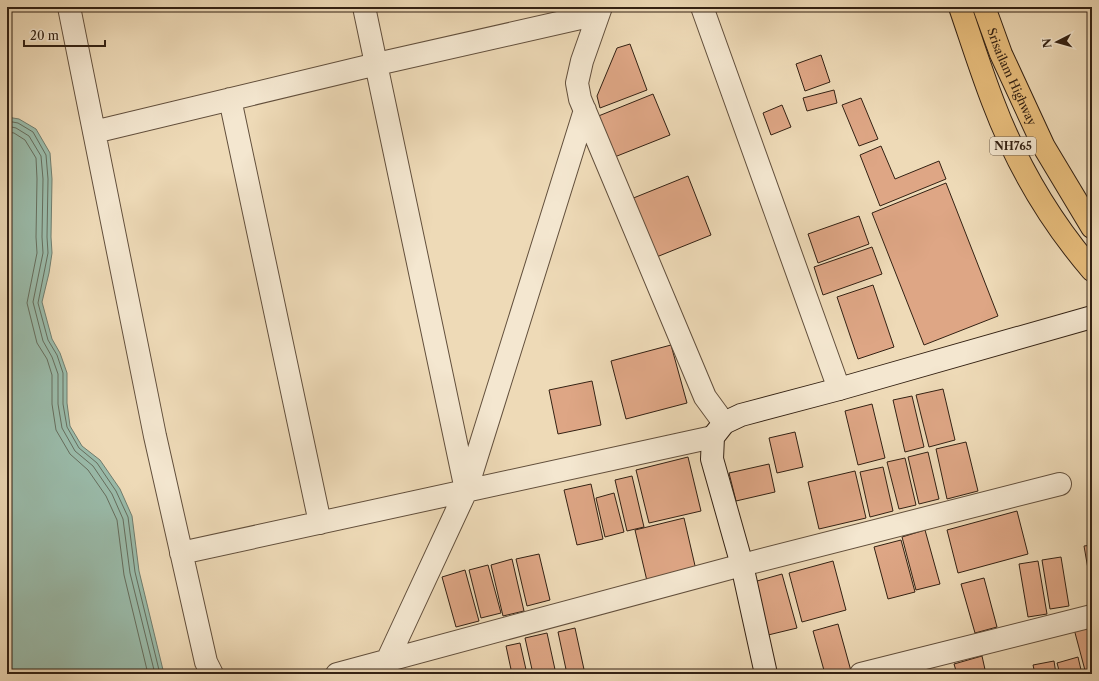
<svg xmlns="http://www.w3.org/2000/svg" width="1099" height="681" viewBox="0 0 1099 681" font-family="'Libre Caslon Text',serif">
<rect width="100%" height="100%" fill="#eedab7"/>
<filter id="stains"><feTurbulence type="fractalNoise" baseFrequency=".005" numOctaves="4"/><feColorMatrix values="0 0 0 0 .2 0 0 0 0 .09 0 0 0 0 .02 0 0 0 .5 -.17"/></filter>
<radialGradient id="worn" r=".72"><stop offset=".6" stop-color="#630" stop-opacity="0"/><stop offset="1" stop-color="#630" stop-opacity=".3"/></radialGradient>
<path fill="#9abbaa" stroke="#717d6e" d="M 7,117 L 19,119 L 36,129 L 50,153 L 52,179 L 51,237 L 52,253 L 49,273 L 42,302 L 52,339 L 60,353 L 67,373 L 67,403 L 70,426 L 82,446 L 100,460 L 120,489 L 132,516 L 139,571 L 164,674 L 7,674 Z"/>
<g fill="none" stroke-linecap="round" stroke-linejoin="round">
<path stroke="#666e5e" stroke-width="1" d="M 7,121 L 18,123 L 33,132 L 46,155 L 48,179 L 47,237 L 48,253 L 38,303 L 48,340 L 57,355 L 63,373 L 63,404 L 67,427 L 79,448 L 97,463 L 116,491 L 128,517 L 135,572 L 160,674
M 7,126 L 16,128 L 29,136 L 41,156 L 43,179 L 42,237 L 43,253 L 33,302 L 43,341 L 52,357 L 58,374 L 58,404 L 62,428 L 75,451 L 93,466 L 112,494 L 123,519 L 130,573 L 155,674
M 7,132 L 14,133 L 25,140 L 36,158 L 37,179 L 36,237 L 37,253 L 27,303 L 37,343 L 47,359 L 52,375 L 52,404 L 56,430 L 70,454 L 88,470 L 106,496 L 117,520 L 124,575 L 148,674"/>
</g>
<path fill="#dea685" stroke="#332113" d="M 630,44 L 647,90 L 600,108 L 597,96 L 617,48 Z
M 821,55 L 830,82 L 805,91 L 796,64 Z
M 834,90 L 837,103 L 807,111 L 803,98 Z
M 653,94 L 670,135 L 612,158 L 596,117 Z
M 861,98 L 878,139 L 859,146 L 842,105 Z
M 782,105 L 791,127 L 771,135 L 763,113 Z
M 881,146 L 895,179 L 939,161 L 946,179 L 880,206 L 860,155 Z
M 688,176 L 711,235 L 654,258 L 631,199 Z
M 946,183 L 998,316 L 924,345 L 872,213 Z
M 859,216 L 869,244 L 818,263 L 808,234 Z
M 872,247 L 882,274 L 823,295 L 814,267 Z
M 873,285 L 894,347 L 858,359 L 837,297 Z
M 671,345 L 687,403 L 626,419 L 611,361 Z
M 592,381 L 601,425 L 558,434 L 549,390 Z
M 943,389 L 955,440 L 929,447 L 916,395 Z
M 912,396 L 924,447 L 905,452 L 893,400 Z
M 872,404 L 885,458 L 858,465 L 845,411 Z
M 795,432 L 803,467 L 777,473 L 769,438 Z
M 966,442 L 978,491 L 947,499 L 936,449 Z
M 928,452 L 939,499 L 919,504 L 908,457 Z
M 688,457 L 701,511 L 649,523 L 636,470 Z
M 905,458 L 916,505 L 899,509 L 887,462 Z
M 769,464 L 775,492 L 736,501 L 729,473 Z
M 883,467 L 893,511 L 870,517 L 860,472 Z
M 855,471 L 866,518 L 819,529 L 808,482 Z
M 632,476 L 644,527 L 627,531 L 615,480 Z
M 591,484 L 603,539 L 577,545 L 564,490 Z
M 614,493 L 624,532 L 605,537 L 596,498 Z
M 1017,511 L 1028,554 L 958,573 L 947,530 Z
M 684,518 L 696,570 L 647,581 L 635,530 Z
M 925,530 L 940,584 L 916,590 L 902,537 Z
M 901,540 L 915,592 L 888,599 L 874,547 Z
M 1092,545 L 1092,592 L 1084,546 Z
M 539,554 L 550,600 L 527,606 L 516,559 Z
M 1061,557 L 1069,606 L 1050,609 L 1042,560 Z
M 512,559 L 524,611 L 503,616 L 491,565 Z
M 833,561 L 846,610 L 802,622 L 789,573 Z
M 1038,561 L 1047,614 L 1028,617 L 1019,564 Z
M 488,565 L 501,613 L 481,618 L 469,570 Z
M 465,570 L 479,621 L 456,627 L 442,577 Z
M 782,574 L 797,628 L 764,636 L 750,583 Z
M 984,578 L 997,627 L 975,633 L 961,584 Z
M 838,624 L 851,671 L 842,674 L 825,674 L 813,631 Z
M 1092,625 L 1092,674 L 1086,674 L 1074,629 Z
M 575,628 L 585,674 L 567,674 L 558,632 Z
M 547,633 L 556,674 L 533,674 L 525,638 Z
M 520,643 L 527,674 L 512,674 L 506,646 Z
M 982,656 L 986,674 L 957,674 L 954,664 Z
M 1078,657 L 1082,674 L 1060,674 L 1057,663 Z
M 1054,661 L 1056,674 L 1035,674 L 1033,665 Z"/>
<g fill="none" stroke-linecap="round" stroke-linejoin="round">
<defs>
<path id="street" d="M 69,7 L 155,436 L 206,662 L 212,674
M 364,7 L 466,490
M 601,7 L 582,61 L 577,83 L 580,99 L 705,397 L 724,423
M 702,7 L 839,389
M 230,99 L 320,523
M 94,132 L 377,64 L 598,14
M 181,553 L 713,437
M 387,661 L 466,491 L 585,110
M 337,674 L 742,565 L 1060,484
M 861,674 L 1092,616"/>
<path id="secondary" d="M 766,674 L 742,565 L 712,459 L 713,437 L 724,423 L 741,415 L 839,389 L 1092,317"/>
<g id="highway">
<path d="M 960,7 C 971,39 981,71 993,102 C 1016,163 1050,221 1092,270"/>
<path id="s1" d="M 984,7 L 1001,54 L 1044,147 L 1092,227"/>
</g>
</defs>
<use href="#street" stroke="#624f3c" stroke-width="24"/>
<use href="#secondary" stroke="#332113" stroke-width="24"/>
<use href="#highway" stroke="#332113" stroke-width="24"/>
<use href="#street" stroke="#f4e7d0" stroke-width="22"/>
<use href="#secondary" stroke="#f4e7d0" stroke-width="22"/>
<use href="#highway" stroke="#e7bd7c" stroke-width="22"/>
</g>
<g text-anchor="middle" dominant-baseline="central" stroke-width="3" stroke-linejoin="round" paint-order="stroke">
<rect fill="#f4e7d0" stroke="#6d5c4c" stroke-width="1" x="990" y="137" width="46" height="18" rx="3"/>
<g font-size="11" font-weight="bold" fill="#332113">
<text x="1013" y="146">NH765</text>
</g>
<g font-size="12" fill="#332113" stroke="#f4e7d0">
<text stroke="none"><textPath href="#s1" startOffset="75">Srisailam Highway</textPath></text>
</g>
</g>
<rect width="1099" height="681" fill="none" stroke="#eedab7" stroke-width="24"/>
<rect x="8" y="8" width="1083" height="665" fill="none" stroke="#332113" stroke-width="2"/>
<rect x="12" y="12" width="1075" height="657" fill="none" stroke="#332113"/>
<g transform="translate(1057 42) rotate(264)" stroke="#f4e7d0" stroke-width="3" paint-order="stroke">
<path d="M0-3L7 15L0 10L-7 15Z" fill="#332113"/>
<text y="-6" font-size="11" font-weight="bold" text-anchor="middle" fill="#332113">N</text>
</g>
<path d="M24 40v6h81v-6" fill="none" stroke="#332113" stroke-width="2"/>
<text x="30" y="40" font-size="12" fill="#332113" stroke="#f4e7d0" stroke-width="3" paint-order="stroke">20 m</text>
<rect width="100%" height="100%" filter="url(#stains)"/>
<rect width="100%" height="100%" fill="url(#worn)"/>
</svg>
